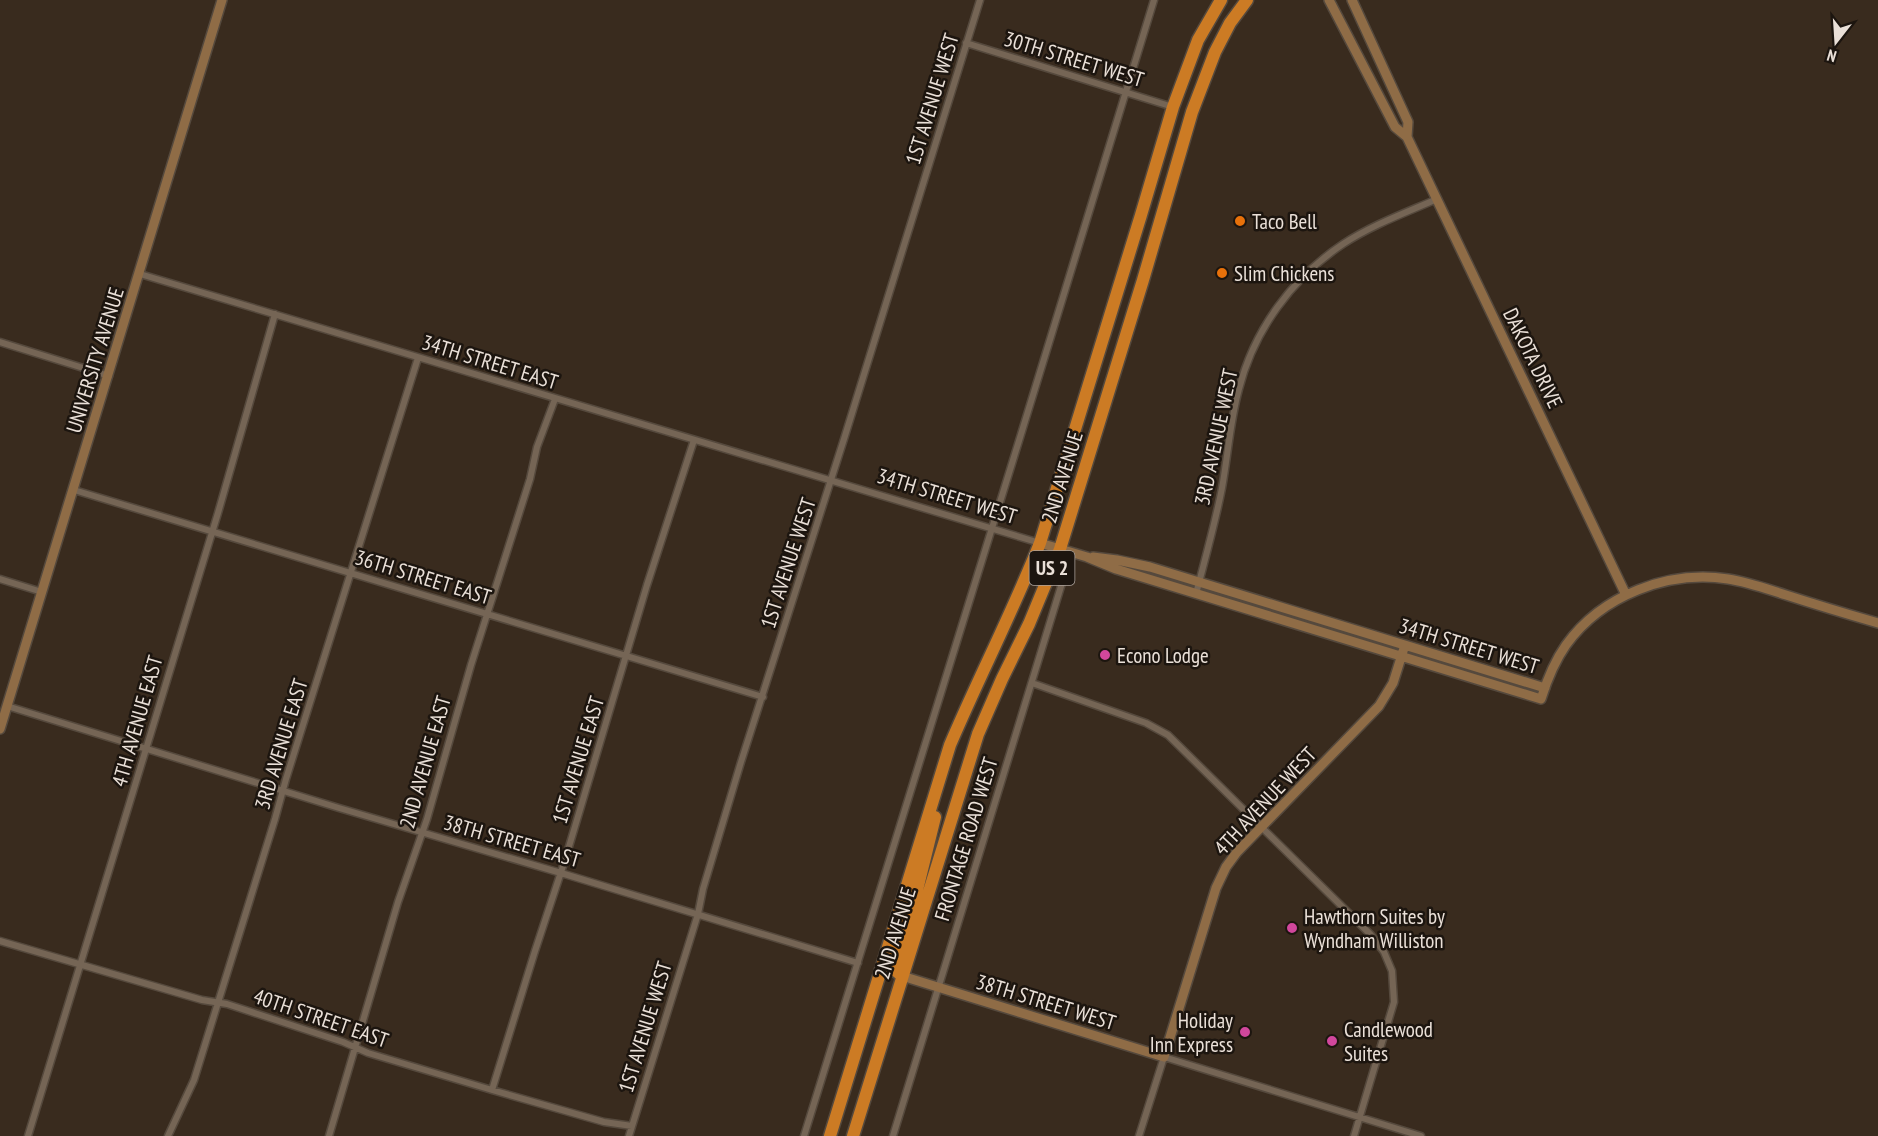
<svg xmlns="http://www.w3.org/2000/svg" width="1878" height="1136" viewBox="0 0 1878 1136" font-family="'PT Sans Narrow',sans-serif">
<rect width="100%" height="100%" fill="#392b1e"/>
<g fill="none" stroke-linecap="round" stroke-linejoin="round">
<defs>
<path id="street" d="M 966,43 L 1173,107
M 140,274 L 1040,543
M 0,342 L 109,376
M 74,490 L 763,697
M 0,579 L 42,592
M 1196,594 C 1205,559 1215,524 1222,488 C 1228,455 1230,421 1239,389 C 1254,330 1292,278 1343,244 C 1372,225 1405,213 1437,199
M 1032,683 L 1146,723 L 1168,735 L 1371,935 L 1384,952 L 1392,971 L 1394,1002 L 1354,1136
M 7,706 L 339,808 L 561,873 L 858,963
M 0,941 L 202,1000 L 227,1004 L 343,1042 L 368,1053 L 492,1090 L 604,1122 L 632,1126
M 492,1090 L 535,951 L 565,860 L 647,585 L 694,440
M 28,1136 L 218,513 L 275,314
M 168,1136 L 194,1080 L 275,819 L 286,779 L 418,358
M 329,1136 L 398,902 L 427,819 L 471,665 L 530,479 L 537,447 L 555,399
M 629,1136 L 698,914 L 703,889 L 741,762 L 844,439 L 980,0
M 804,1136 L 1018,444 L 1154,0
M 893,1136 L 1066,570 L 1070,552
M 1139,1136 L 1164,1057 L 1421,1136"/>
<path id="secondary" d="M 1329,0 L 1395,127 L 1407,137
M 1352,0 L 1408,122 L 1407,137 L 1626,595
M 1040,543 L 1087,557 L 1116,569 L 1541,699 C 1547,680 1554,662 1566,645 C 1602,595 1668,570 1728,579 C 1748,582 1767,589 1786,595 C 1817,605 1847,614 1878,623
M 1093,557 L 1117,560 L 1150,567 L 1545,688
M 0,729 L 222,0
M 902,976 L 1164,1057 L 1216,888 L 1226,867 L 1237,852 L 1379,706 L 1393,683 L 1405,645"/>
<path id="highway" d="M 902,976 L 896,971 L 895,964 L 916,894 L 935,817
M 830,1136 L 950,745 C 979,677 1013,611 1040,543 L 1141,215 L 1173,107 L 1198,40 L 1221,0
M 853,1136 L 978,734 L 1002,679 L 1029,624 L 1060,549 L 1143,280 L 1192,112 L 1215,52 L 1230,23 L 1247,0"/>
</defs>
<use href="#street" stroke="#55493d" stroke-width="9"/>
<use href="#secondary" stroke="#55493d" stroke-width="12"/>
<use href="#highway" stroke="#55493d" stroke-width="15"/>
<use href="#street" stroke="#756555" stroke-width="6"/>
<use href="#secondary" stroke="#8f6c46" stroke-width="9"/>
<use href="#highway" stroke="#cc7b24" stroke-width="12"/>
</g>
<g fill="#e8710a" stroke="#1c150f" stroke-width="2">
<circle cx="1240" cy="221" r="6"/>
<circle cx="1222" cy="273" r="6"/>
</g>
<g fill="#d1479c" stroke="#1c150f" stroke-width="2">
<circle cx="1105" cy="655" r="6"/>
<circle cx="1292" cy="928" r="6"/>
<circle cx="1245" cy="1032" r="6"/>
<circle cx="1332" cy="1041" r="6"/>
</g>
<g text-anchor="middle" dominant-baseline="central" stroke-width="5" stroke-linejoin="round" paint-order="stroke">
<rect fill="#1c150f" stroke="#aca39c" stroke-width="1.5" x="1029.5" y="551" width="45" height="34" rx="4.5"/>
<g font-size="20" font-weight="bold" fill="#eae0d8">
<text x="1052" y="568">US 2</text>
</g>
<g font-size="21" fill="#eae0d8" stroke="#1c150f">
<text transform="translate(1074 59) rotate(17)">30TH STREET WEST</text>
<text transform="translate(932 99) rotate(-73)">1ST AVENUE WEST</text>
<text transform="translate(1533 358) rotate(64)">DAKOTA DRIVE</text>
<text transform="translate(95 360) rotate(-73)">UNIVERSITY AVENUE</text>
<text transform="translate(490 362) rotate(17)">34TH STREET EAST</text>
<text transform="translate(1216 437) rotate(-78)">3RD AVENUE WEST</text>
<text transform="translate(1062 477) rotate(-73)">2ND AVENUE</text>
<text transform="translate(947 496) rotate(17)">34TH STREET WEST</text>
<text transform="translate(788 563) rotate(-72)">1ST AVENUE WEST</text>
<text transform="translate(423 577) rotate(17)">36TH STREET EAST</text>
<text transform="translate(1469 646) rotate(17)">34TH STREET WEST</text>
<text transform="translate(137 721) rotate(-74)">4TH AVENUE EAST</text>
<text transform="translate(281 744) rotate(-73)">3RD AVENUE EAST</text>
<text transform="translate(578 760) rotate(-73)">1ST AVENUE EAST</text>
<text transform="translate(425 762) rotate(-74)">2ND AVENUE EAST</text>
<text transform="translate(1265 801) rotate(-47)">4TH AVENUE WEST</text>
<text transform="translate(966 839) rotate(-73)">FRONTAGE ROAD WEST</text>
<text transform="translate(512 841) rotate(16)">38TH STREET EAST</text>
<text transform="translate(895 933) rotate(-73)">2ND AVENUE</text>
<text transform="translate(1046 1002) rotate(17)">38TH STREET WEST</text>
<text transform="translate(321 1018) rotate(19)">40TH STREET EAST</text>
<text transform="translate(645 1027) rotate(-73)">1ST AVENUE WEST</text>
</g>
<g font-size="21" fill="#eae0d8" stroke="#1c150f" text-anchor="start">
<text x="1252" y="221">Taco Bell</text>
<text x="1234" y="273">Slim Chickens</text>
<text x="1117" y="655">Econo Lodge</text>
<text x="1304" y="916">Hawthorn Suites by<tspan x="1304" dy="24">Wyndham Williston</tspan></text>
<text x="1233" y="1020" text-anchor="end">Holiday<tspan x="1233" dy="24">Inn Express</tspan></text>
<text x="1344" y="1029">Candlewood<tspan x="1344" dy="24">Suites</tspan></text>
</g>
</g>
<g transform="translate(1836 42) rotate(197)" stroke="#1c150f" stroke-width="4.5" paint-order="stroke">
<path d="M0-4.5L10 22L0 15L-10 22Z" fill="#eae0d8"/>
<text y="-9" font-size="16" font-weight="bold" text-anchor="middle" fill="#eae0d8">N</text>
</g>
</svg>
